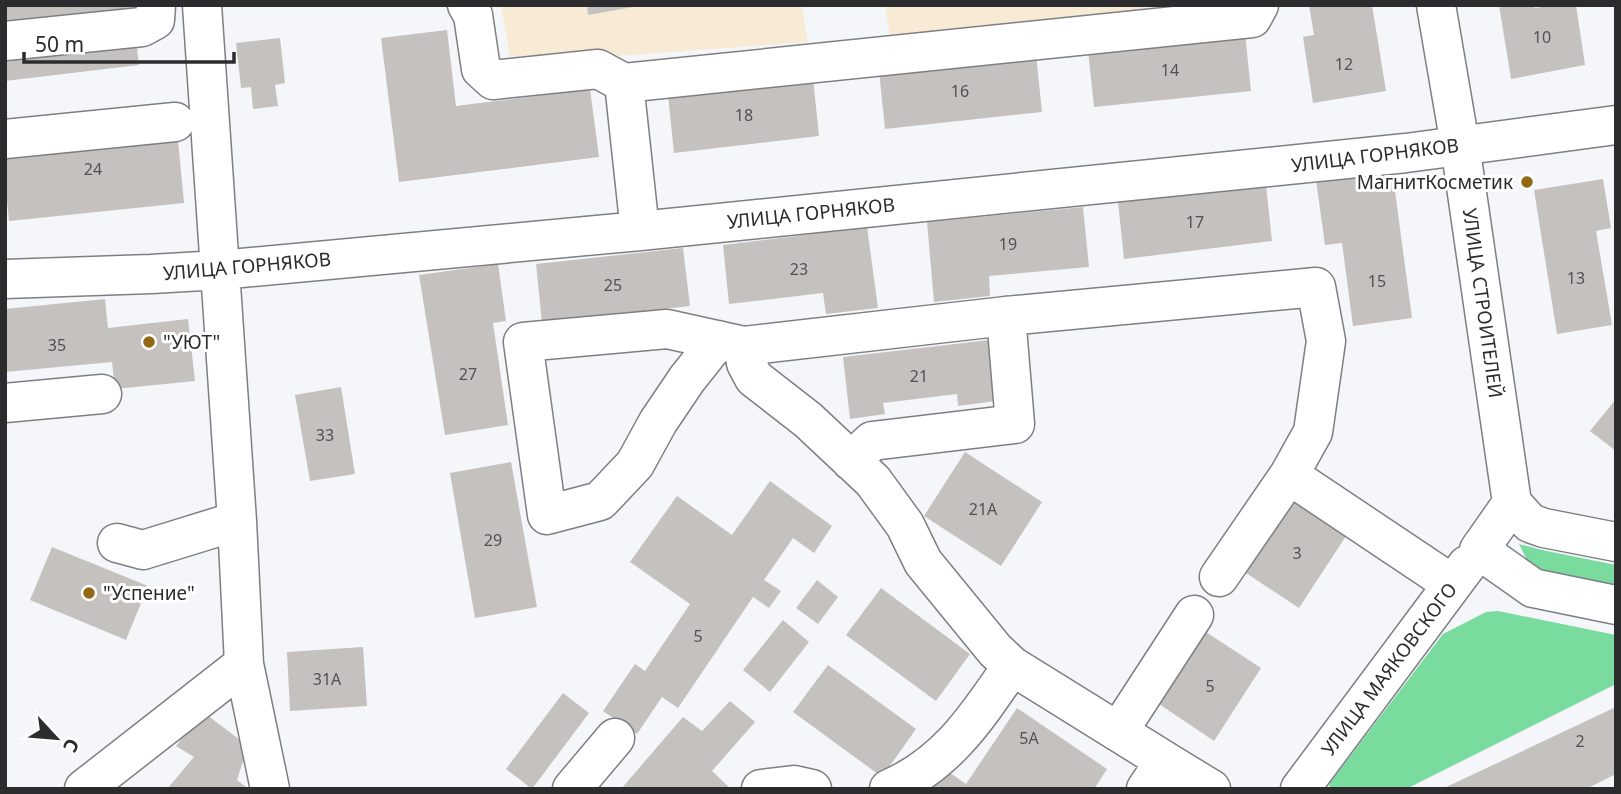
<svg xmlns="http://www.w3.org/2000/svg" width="1621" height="794" viewBox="0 0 1621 794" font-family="'Noto Sans',sans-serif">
<rect width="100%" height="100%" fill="#f5f6fa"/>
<path fill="#f7ebd6" d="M 501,5 L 802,5 L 808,42 L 511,64 Z
M 885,5 L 1184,5 L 890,36 Z"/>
<path fill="#79db9e" d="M 1519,544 L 1542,550 L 1616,565 L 1616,590 C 1589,585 1556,584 1534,567 C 1527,562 1523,552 1519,544 Z
M 1498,611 L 1616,635 L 1616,684 L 1406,789 L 1330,789 L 1329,784 L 1443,634 L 1486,612 Z"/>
<path fill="#c5c1bf" d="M 5,5 L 131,5 L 132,16 L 5,33 Z
M 587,5 L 633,5 L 633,7 L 588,15 Z
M 1309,5 L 1372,5 L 1386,91 L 1313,103 L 1303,37 L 1314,35 Z
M 1499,5 L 1535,5 L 1535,8 L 1555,5 L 1576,5 L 1585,65 L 1511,79 Z
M 447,30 L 456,106 L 590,89 L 599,157 L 399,182 L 381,38 Z
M 1245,33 L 1251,91 L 1094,107 L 1088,50 Z
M 280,38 L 285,83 L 275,85 L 278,106 L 253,109 L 251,87 L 241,88 L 236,43 Z
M 136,39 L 139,65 L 5,81 L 5,54 Z
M 1036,54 L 1042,112 L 885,129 L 879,71 Z
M 813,78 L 819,136 L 674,153 L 668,95 Z
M 178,140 L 184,203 L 9,221 L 5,180 L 5,157 Z
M 1392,169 L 1412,318 L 1353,326 L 1342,243 L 1325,245 L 1316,180 Z
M 1603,179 L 1611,228 L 1596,231 L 1612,325 L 1557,334 L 1534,190 Z
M 1266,185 L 1272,241 L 1124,259 L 1118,202 Z
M 1083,207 L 1089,267 L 989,276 L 990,296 L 934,302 L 927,222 Z
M 867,227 L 878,308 L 826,314 L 823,293 L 729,304 L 723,245 Z
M 683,248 L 690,306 L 542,323 L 536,264 Z
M 498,264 L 506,321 L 493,323 L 508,425 L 445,435 L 419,275 Z
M 105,299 L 108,328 L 188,319 L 195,381 L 115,389 L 112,362 L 5,372 L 5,309 Z
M 989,340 L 996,401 L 958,406 L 957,394 L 883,403 L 885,414 L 850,419 L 843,357 Z
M 341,387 L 355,474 L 310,481 L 295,395 Z
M 1616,399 L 1616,451 L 1590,431 Z
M 965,452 L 1042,502 L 1001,566 L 924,516 Z
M 511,462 L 537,607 L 475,618 L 450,473 Z
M 770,481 L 832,526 L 814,553 L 793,538 L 764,580 L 781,591 L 769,608 L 753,597 L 678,708 L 662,697 L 637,734 L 603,711 L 635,664 L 645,671 L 690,604 L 630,562 L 677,496 L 732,535 Z
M 1295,498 L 1348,533 L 1299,608 L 1246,573 Z
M 52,547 L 148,586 L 126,640 L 30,600 Z
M 817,580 L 838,597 L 818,624 L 796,608 Z
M 881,588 L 970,654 L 936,701 L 846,635 Z
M 783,620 L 809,642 L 770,692 L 743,670 Z
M 1206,632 L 1261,668 L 1214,741 L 1159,704 Z
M 363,647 L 367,706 L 290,711 L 287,652 Z
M 828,665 L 916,729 L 882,777 L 793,712 Z
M 563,693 L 589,713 L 532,789 L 506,769 Z
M 730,701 L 755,722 L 712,771 L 731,789 L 621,789 L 683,717 L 702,731 Z
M 1616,707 L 1616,774 L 1586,789 L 1442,789 Z
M 1017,708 L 1107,769 L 1094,789 L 933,789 L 946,770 L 966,784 Z
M 203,712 L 248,746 L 237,780 L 249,789 L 167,789 L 194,757 L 176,746 Z"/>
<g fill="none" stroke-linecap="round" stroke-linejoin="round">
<defs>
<path id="minor" d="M 202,5 L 237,521 L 244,664 L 270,789
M 467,5 L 473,15 L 481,69 L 493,80 L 598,69 L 624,83
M 5,41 L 142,27 L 155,20 L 156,5
M 5,139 L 175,122
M 640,231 L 624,83 L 1252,18 L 1259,5
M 5,279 L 151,274 L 220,270 L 640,231 L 1406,153 L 1616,125
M 718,340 L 687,379 L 658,422 L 635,464 L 600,501 L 547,515 L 523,342 L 667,329 L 744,346 L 1006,316 L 1316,287 L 1326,341 L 1313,432 L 1289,475
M 744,346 L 746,363 L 754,378 L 808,420 L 873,481 L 905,525 L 923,562 L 995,650 L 1012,666 L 1165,761
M 5,403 L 102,394
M 851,461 L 872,441 L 1015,424 L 1006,316
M 117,543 L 143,550 L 237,521
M 1219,577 L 1289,475 L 1452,584
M 1118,732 L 1194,615
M 84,789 L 244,664
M 572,789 L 615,738
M 761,789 L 794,785 L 812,789
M 889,789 C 948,763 977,717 1012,666
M 1146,789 L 1165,761 L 1211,789
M 1300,789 L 1467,565"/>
<path id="major" d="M 1436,5 L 1460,145 L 1512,503 L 1479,550 L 1533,588 L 1616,605
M 1512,503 L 1530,523 L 1544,528 L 1616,542"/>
</defs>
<use href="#minor" stroke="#7e7f83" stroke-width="41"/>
<use href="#major" stroke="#7e7f83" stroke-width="41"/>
<use href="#minor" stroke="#fff" stroke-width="38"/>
<use href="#major" stroke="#fff" stroke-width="38"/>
</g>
<g fill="#936813" stroke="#fff" stroke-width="2.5">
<circle cx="1527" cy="182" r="7"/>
<circle cx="149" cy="342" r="7"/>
<circle cx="89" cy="593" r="7"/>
</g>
<g text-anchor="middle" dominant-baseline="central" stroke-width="6" stroke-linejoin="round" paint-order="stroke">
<g font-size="16" fill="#525152">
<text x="1542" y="37">10</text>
<text x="1344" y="64">12</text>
<text x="1170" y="70">14</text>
<text x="960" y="91">16</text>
<text x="744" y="115">18</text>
<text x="93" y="169">24</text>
<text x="1195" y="222">17</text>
<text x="1008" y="244">19</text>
<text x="799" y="269">23</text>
<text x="1576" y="278">13</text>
<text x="1377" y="281">15</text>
<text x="613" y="285">25</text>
<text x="57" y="345">35</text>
<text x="468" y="374">27</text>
<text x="919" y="376">21</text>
<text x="325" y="435">33</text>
<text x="983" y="509">21А</text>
<text x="493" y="540">29</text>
<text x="1297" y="553">3</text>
<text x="698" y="636">5</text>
<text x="327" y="679">31А</text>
<text x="1210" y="686">5</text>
<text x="1029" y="738">5А</text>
<text x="1580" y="741">2</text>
</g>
<g font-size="19" fill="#2c2c2e" stroke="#fff">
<text transform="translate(1375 155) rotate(-7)">УЛИЦА ГОРНЯКОВ</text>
<text transform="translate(811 213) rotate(-6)">УЛИЦА ГОРНЯКОВ</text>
<text transform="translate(247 266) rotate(-5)">УЛИЦА ГОРНЯКОВ</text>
<text transform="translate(1483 303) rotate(82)">УЛИЦА СТРОИТЕЛЕЙ</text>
<text transform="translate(1389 669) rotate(-53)">УЛИЦА МАЯКОВСКОГО</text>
</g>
<g font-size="19" fill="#2c2c2e" stroke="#fff" text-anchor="start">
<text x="1513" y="182" text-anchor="end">МагнитКосметик</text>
<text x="163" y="342">"УЮТ"</text>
<text x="103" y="593">"Успение"</text>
</g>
</g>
<rect width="1621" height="794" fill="none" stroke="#2c2c2e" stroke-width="14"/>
<g transform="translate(56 738) rotate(116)" stroke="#ffffff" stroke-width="5" paint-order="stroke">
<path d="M0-5L12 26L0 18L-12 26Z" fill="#2c2c2e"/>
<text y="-10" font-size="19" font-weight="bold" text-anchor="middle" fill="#2c2c2e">С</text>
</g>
<path d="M24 52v10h210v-10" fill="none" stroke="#2c2c2e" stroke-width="3.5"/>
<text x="35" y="52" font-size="21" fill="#2c2c2e" stroke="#ffffff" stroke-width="5" paint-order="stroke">50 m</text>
</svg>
